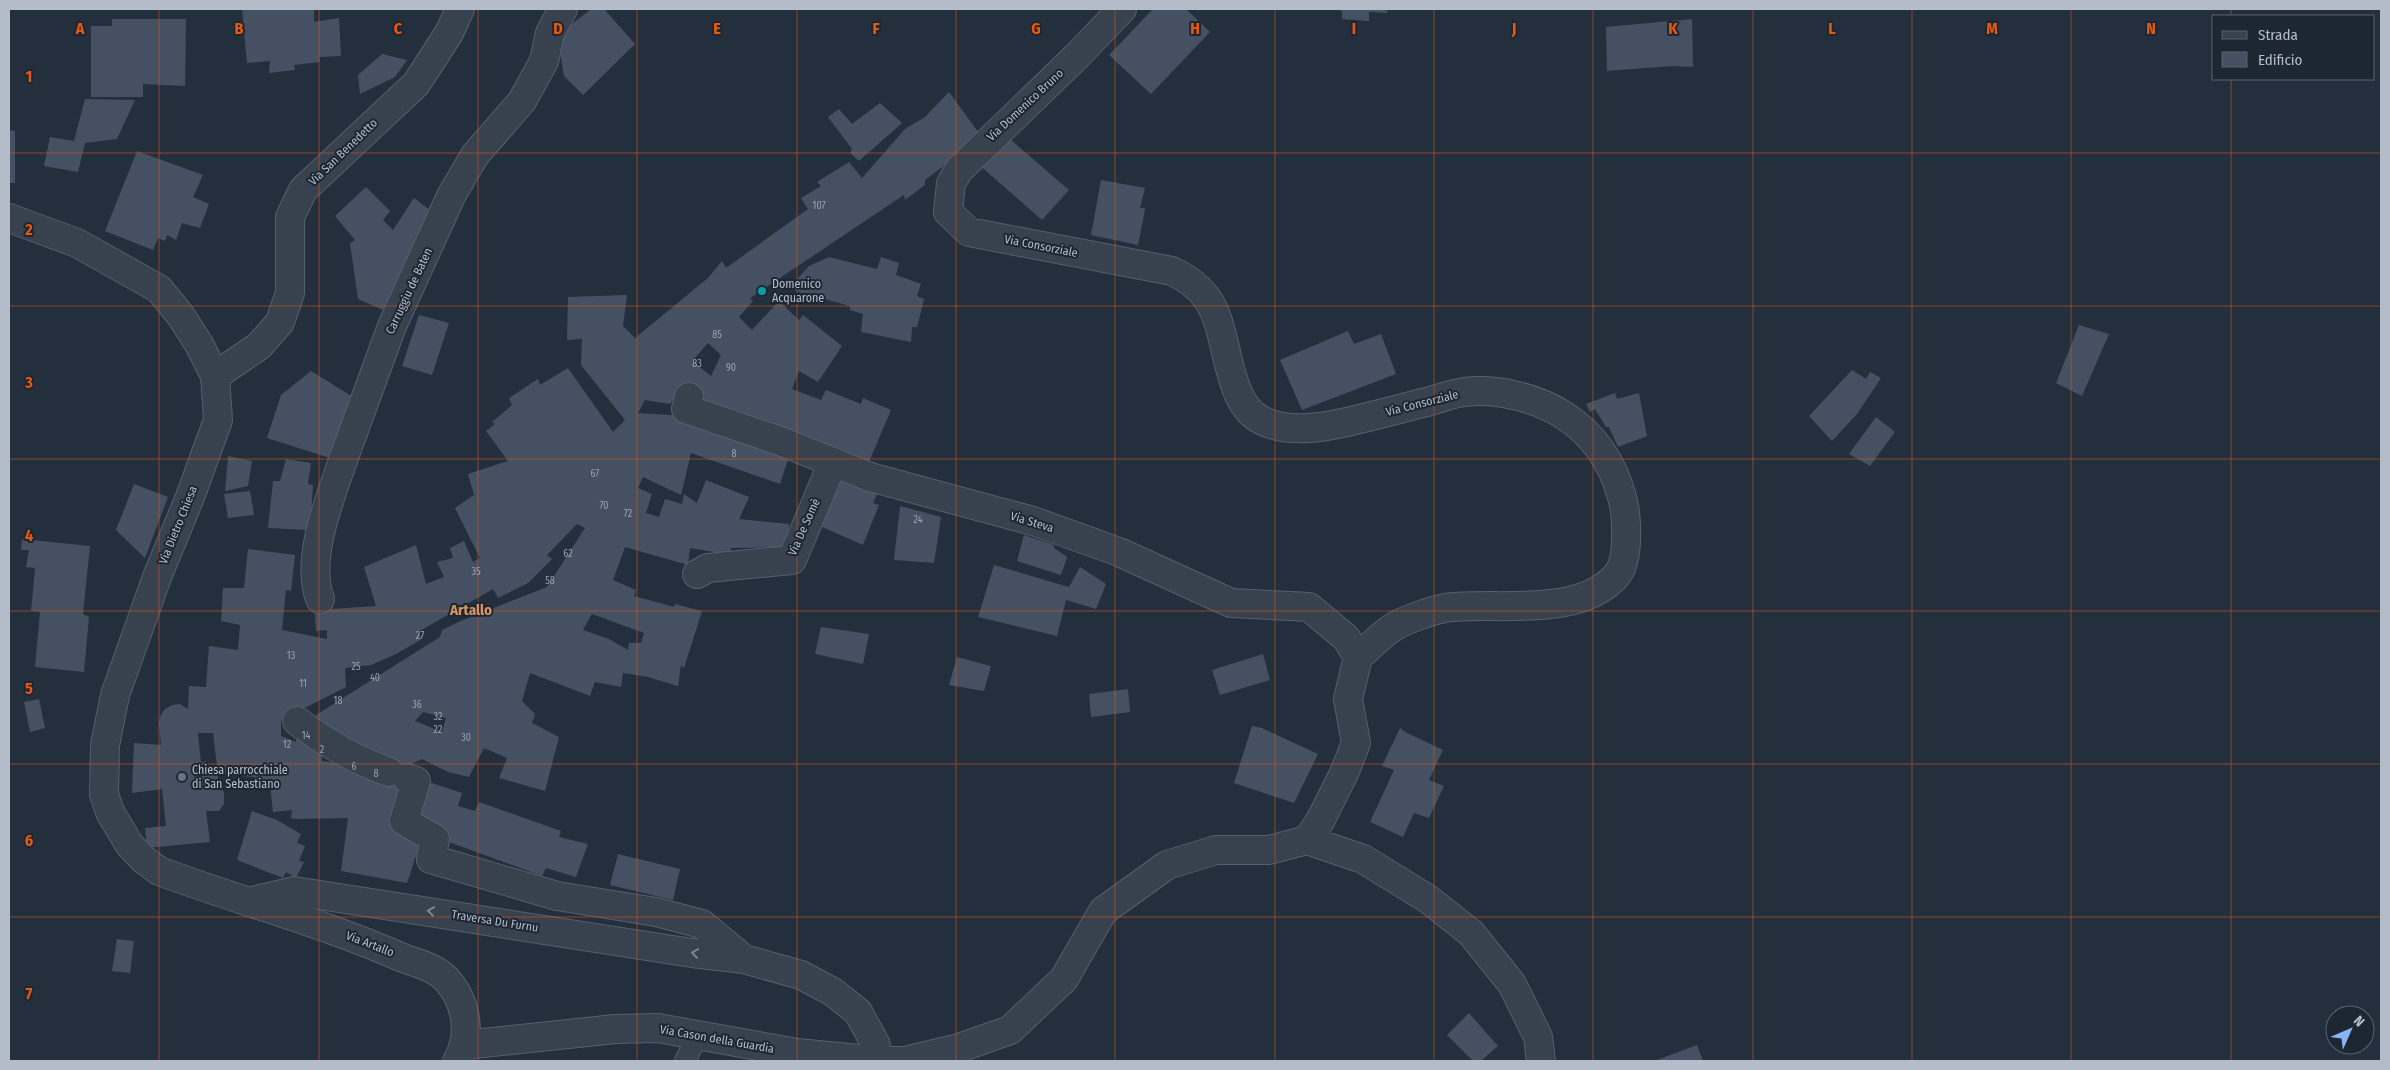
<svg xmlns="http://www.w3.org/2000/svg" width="2390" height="1070" viewBox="0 0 2390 1070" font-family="'Fira Sans Condensed',sans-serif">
<rect width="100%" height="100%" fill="#242f3e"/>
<path fill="#455162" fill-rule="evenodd" d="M 242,9 L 314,9 L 314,22 L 339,18 L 341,56 L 319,57 L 320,62 L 294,65 L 295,70 L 269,73 L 270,61 L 247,63 Z
M 591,9 L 604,9 L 635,44 L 583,95 L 564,76 L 557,36 Z
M 1153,9 L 1186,9 L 1210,32 L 1151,94 L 1109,55 Z
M 1335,9 L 1387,9 L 1387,13 L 1369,12 L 1369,21 L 1342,19 L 1342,11 Z
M 112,19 L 186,19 L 185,86 L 143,84 L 143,97 L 91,97 L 91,26 L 112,26 Z
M 1692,19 L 1693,67 L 1672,66 L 1607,71 L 1606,27 Z
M 382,54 L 407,60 L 395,77 L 360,94 L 358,75 Z
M 949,92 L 982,137 L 925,180 L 925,185 L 905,200 L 904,195 L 750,298 L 753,301 L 739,317 L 752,330 L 779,301 L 799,320 L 803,315 L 842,346 L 818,382 L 799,371 L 792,389 L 821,400 L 826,390 L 861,404 L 863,398 L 891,410 L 866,469 L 677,395 L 670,404 L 645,400 L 638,413 L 685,416 L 791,450 L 780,484 L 691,453 L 681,495 L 643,477 L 638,488 L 652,494 L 646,513 L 659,517 L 665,499 L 682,504 L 684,494 L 697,503 L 706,480 L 749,497 L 739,519 L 789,524 L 788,547 L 731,548 L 731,555 L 690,548 L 688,565 L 625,547 L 613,580 L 636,590 L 634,596 L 674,607 L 675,604 L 702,611 L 684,668 L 681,665 L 678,686 L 648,677 L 623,673 L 621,687 L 595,682 L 590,696 L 530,673 L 522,701 L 535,714 L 532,723 L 559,737 L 545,791 L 499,778 L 507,758 L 484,748 L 469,777 L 448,772 L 422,759 L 411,764 L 406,779 L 422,838 L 407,883 L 341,871 L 348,818 L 297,819 L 291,818 L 292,810 L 273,812 L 270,785 L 255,790 L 254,777 L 218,774 L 213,733 L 198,733 L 201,763 L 205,761 L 218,774 L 218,786 L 224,792 L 224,804 L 219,811 L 206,811 L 210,842 L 147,848 L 145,828 L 166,826 L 162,789 L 132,793 L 134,743 L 161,745 L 159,724 L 160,717 L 164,710 L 172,705 L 180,704 L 188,709 L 189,686 L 206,687 L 209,646 L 238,650 L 240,625 L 221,621 L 223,588 L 244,588 L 248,549 L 295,555 L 291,591 L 286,590 L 282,630 L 327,639 L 327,630 L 316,631 L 315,610 L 376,606 L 364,567 L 416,545 L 426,584 L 444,577 L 437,562 L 453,558 L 450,548 L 464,541 L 473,562 L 480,558 L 455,508 L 474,495 L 468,474 L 508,461 L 486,431 L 495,424 L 492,422 L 512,405 L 509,398 L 538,379 L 540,385 L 568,368 L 613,432 L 625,420 L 581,365 L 582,339 L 567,340 L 568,297 L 627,295 L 623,326 L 635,338 L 708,278 L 722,261 L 726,268 L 808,209 L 801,198 L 821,186 L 817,182 L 849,162 L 862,178 L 905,129 L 925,117 ZM 708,343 L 721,355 L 711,376 L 692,361 ZM 577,524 L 585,528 L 547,587 L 463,620 L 442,630 L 440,637 L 316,715 L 340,747 L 346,764 L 322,761 L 321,748 L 297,736 L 296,742 L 281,736 L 281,720 L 346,687 L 345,668 L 371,665 L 396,654 L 422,639 L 418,632 L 493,589 L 498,598 L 528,583 L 552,559 L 547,555 ZM 592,614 L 644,633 L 641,643 L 629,643 L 628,650 L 609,639 L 583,630 ZM 423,712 L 446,718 L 442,732 L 415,721 Z
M 85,99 L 135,100 L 117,139 L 85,143 L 78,172 L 44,166 L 50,137 L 74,141 Z
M 880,103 L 902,123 L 859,161 L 850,153 L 852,149 L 828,117 L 839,109 L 852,124 Z
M 9,130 L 15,131 L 15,183 L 9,183 Z
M 1003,133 L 1069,190 L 1042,220 L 977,163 Z
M 137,151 L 203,175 L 193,197 L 209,204 L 200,228 L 182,223 L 176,240 L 167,235 L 165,241 L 158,238 L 153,250 L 105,231 Z
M 1101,180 L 1145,188 L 1140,208 L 1145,208 L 1144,215 L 1138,245 L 1091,235 Z
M 366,187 L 390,211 L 383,220 L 393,230 L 414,198 L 431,211 L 388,312 L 358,299 L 350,243 L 355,240 L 335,216 Z
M 829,257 L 877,269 L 881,257 L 899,263 L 896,275 L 921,284 L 917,296 L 924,299 L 917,327 L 912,327 L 911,342 L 861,332 L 863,314 L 850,310 L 850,306 L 821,298 L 820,304 L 790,287 L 809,266 Z
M 419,315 L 449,323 L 432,375 L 402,366 Z
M 2079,325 L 2109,334 L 2082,396 L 2056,383 Z
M 1348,331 L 1354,344 L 1381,334 L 1396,374 L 1302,410 L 1280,360 Z
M 1852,370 L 1866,379 L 1870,372 L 1881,378 L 1857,414 L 1832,441 L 1809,416 Z
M 311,371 L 353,397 L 330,458 L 267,438 L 281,395 Z
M 1615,393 L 1617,399 L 1639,393 L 1647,436 L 1618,447 L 1609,427 L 1606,427 L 1595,409 L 1590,412 L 1586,404 Z
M 1876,417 L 1895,432 L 1870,466 L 1849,454 Z
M 228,456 L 252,461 L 248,486 L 225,491 Z
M 286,459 L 311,463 L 308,484 L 313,485 L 310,530 L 268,528 L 273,481 L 280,481 Z
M 837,477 L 878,492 L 873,503 L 879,505 L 863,545 L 818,525 Z
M 134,484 L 168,497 L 145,558 L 116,530 Z
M 250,491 L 254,515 L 228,518 L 224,494 Z
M 900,506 L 941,517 L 934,563 L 894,560 Z
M 1024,535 L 1054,545 L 1054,548 L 1067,557 L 1061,575 L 1017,561 Z
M 22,539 L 90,546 L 83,614 L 89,617 L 84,672 L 35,667 L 40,612 L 31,611 L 35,568 L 26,567 L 29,550 L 21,550 Z
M 994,565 L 1069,587 L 1080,567 L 1106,584 L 1096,609 L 1066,600 L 1057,636 L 978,617 Z
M 821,627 L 869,634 L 863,664 L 815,654 Z
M 1263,654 L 1270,680 L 1220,695 L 1212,670 Z
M 957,657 L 991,666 L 984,691 L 949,685 Z
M 1128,689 L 1130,712 L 1091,717 L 1089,694 Z
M 39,699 L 45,728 L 30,732 L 24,702 Z
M 1252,726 L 1262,728 L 1318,754 L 1294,803 L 1234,783 Z
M 1400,728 L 1405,732 L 1443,750 L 1429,780 L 1444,786 L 1429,818 L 1414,813 L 1403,837 L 1370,822 L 1394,770 L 1382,766 Z
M 423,780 L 462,793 L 458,806 L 475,811 L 479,802 L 561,831 L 559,837 L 588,844 L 576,877 L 546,868 L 542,876 L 446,841 L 448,835 L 409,821 Z
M 252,811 L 277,820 L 301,834 L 297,843 L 305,846 L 299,861 L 304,862 L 296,878 L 286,872 L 283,878 L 237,860 Z
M 618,854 L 680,869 L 673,900 L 610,885 Z
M 117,939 L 134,941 L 130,973 L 112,971 Z
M 1469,1013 L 1498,1046 L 1481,1061 L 1473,1061 L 1447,1035 Z
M 1697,1045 L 1703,1061 L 1654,1061 Z"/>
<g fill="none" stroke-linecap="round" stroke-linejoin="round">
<defs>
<path id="service" d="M 685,1061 L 698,1035"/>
<path id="pedestrian" d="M 689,397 L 686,409 L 780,441 L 870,477
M 697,574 L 708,568 L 792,560 L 833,462
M 320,599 C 305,559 330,499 343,460
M 297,721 C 326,743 354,760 389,772
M 407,778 L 416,781 L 404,821 L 435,839 L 431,859"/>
<path id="minor" d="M 1122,9 L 1077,56 L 959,170 L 951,183 L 948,212 L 969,232 L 1172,271 C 1185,277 1197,285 1206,297 C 1231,329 1223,403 1263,421 C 1289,433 1320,428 1347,422 C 1372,416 1397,410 1422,403 C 1436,400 1450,394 1464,392 C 1498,388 1537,398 1565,416 C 1594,435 1613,464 1622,497 C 1627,515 1630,561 1616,576 C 1577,619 1496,601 1445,608 C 1433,610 1405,620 1395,626 C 1382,634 1370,647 1358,657
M 9,218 L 77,243 L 159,289 L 181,316 L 200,346 L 215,376 L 259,346 L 280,322 L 290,293 L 290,217 L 303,190 L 416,84 L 449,33 L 460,9
M 343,460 L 392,326 L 452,194 L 475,155 L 522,101 L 544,61 L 550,33 L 563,9
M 870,477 L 1033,521 L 1119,552 L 1231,603 L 1309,607 L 1346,638 L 1358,657
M 1307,840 L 1363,859 L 1428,899 L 1471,933 L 1512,984 L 1538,1037 L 1541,1061
M 1307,840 L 1320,821 L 1345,771 L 1356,743 L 1348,699 L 1358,657
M 431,859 L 557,896 L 656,912 L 702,924 L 744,959 L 801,975 L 833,992 L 858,1012 L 875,1043 L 880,1061
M 248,902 L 294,891 L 692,953 L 744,959
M 464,1045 L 615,1029 L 658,1028 L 797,1053 L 880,1061 L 904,1061 L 959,1048 L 1010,1030 L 1064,979 L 1103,911 L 1167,865 L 1216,850 L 1269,850 L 1307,840"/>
<path id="tertiary" d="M 215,376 L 218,420 L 190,497 L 157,577 L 115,695 L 105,745 L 104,794 L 110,812 L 129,844 L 143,859 L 159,871 C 240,901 324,923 403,958 C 419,964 435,967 447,980 C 467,1002 472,1036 457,1061"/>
</defs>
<use href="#service" stroke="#565f6c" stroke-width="22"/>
<use href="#pedestrian" stroke="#565f6c" stroke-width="30"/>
<use href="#minor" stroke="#565f6c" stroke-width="30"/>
<use href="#tertiary" stroke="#565f6c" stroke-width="30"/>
<use href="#service" stroke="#38414e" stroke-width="20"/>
<use href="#pedestrian" stroke="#38414e" stroke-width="28"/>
<use href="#minor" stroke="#38414e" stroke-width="28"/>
<use href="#tertiary" stroke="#38414e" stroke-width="28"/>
</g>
<defs><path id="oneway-chevron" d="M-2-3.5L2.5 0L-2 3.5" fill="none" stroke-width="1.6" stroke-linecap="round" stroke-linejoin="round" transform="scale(1.25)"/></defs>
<g stroke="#7c8592">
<use href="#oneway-chevron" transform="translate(431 911) rotate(-172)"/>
<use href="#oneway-chevron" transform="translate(695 953) rotate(-172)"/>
</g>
<path fill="none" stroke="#e8590c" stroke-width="1" stroke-opacity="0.55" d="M 159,9 L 159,1061M 319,9 L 319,1061M 478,9 L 478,1061M 637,9 L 637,1061M 797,9 L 797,1061M 956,9 L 956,1061M 1115,9 L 1115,1061M 1275,9 L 1275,1061M 1434,9 L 1434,1061M 1593,9 L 1593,1061M 1753,9 L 1753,1061M 1912,9 L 1912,1061M 2071,9 L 2071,1061M 2231,9 L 2231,16M 2231,79 L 2231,1061M 9,153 L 2381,153M 9,306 L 2381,306M 9,459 L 2381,459M 9,611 L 2381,611M 9,764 L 2381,764M 9,917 L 2381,917"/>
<circle fill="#0f9aa8" stroke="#1d2633" stroke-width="2" cx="762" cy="291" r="5"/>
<circle fill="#6b7280" stroke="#1d2633" stroke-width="2" cx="182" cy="777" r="5"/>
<g text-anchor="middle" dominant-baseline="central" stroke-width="4" stroke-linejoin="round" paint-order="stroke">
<g font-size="10" fill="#98a1af">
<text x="819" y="206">107</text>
<text x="717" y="335">85</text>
<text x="697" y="364">83</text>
<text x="731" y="368">90</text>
<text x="734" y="454">8</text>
<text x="595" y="474">67</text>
<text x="604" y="506">70</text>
<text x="628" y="514">72</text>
<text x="918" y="520">24</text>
<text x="568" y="554">62</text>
<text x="476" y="572">35</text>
<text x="550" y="581">58</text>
<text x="420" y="636">27</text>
<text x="291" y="656">13</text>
<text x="356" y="667">25</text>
<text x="375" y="678">40</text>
<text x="303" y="684">11</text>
<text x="338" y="701">18</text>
<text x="417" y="705">36</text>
<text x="438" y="717">32</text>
<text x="438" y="730">22</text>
<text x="306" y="736">14</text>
<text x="466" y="738">30</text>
<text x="287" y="745">12</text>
<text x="322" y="750">2</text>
<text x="354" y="767">6</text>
<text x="376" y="774">8</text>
</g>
<g font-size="12" fill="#b4bcc9" stroke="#1d2633">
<text transform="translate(1025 105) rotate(-43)">Via Domenico Bruno</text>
<text transform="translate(343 152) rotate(-44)">Via San Benedetto</text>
<text transform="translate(1041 246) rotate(11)">Via Consorziale</text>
<text transform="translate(409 291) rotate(-65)">Carruggiu de Baten</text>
<text transform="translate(1422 403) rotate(-14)">Via Consorziale</text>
<text transform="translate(1032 522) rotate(17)">Via Steva</text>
<text transform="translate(178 525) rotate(-68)">Via Dietro Chiesa</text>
<text transform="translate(804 527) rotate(-66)">Via De Somè</text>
<text transform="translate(495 921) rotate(9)">Traversa Du Furnu</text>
<text transform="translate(370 944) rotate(21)">Via Artallo</text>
<text transform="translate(717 1039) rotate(10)">Via Cason della Guardia</text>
</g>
<g font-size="12" fill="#b4bcc9" stroke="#1d2633" text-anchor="start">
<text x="772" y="284">Domenico<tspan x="772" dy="14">Acquarone</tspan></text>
<text x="192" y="770">Chiesa parrocchiale<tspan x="192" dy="14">di San Sebastiano</tspan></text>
</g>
<g font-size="15" font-weight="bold" fill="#d59563" stroke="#1d2633">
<text x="471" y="610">Artallo</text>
</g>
</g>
<g font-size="16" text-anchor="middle" font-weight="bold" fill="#e8590c" stroke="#1d2633" stroke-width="4" stroke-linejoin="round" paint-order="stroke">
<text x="80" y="34">A</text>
<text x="239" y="34">B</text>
<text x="398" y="34">C</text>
<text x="558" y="34">D</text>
<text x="717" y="34">E</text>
<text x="876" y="34">F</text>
<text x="1036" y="34">G</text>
<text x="1195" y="34">H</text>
<text x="1354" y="34">I</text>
<text x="1514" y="34">J</text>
<text x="1673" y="34">K</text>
<text x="1832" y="34">L</text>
<text x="1992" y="34">M</text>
<text x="2151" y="34">N</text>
<text x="29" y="82">1</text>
<text x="29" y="235">2</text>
<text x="29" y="388">3</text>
<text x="29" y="541">4</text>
<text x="29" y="694">5</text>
<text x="29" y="846">6</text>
<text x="29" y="999">7</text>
</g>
<rect width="2390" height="1070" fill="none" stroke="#b4bcc9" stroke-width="20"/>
<rect x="2212" y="15" width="162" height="65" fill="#1d2633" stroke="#59626f"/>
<rect x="2222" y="31" width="25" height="8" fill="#38414e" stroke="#59626f"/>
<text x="2258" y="40" font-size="15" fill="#b4bcc9">Strada</text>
<rect x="2222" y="52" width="25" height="15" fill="#455162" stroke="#59626f"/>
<text x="2258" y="65" font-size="15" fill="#b4bcc9">Edificio</text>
<g transform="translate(2350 1030) rotate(45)"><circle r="24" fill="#1d2633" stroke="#59626f"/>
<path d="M0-4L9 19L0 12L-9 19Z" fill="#8ab4f8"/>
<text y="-8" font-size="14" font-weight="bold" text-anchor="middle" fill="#b4bcc9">N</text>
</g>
</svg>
